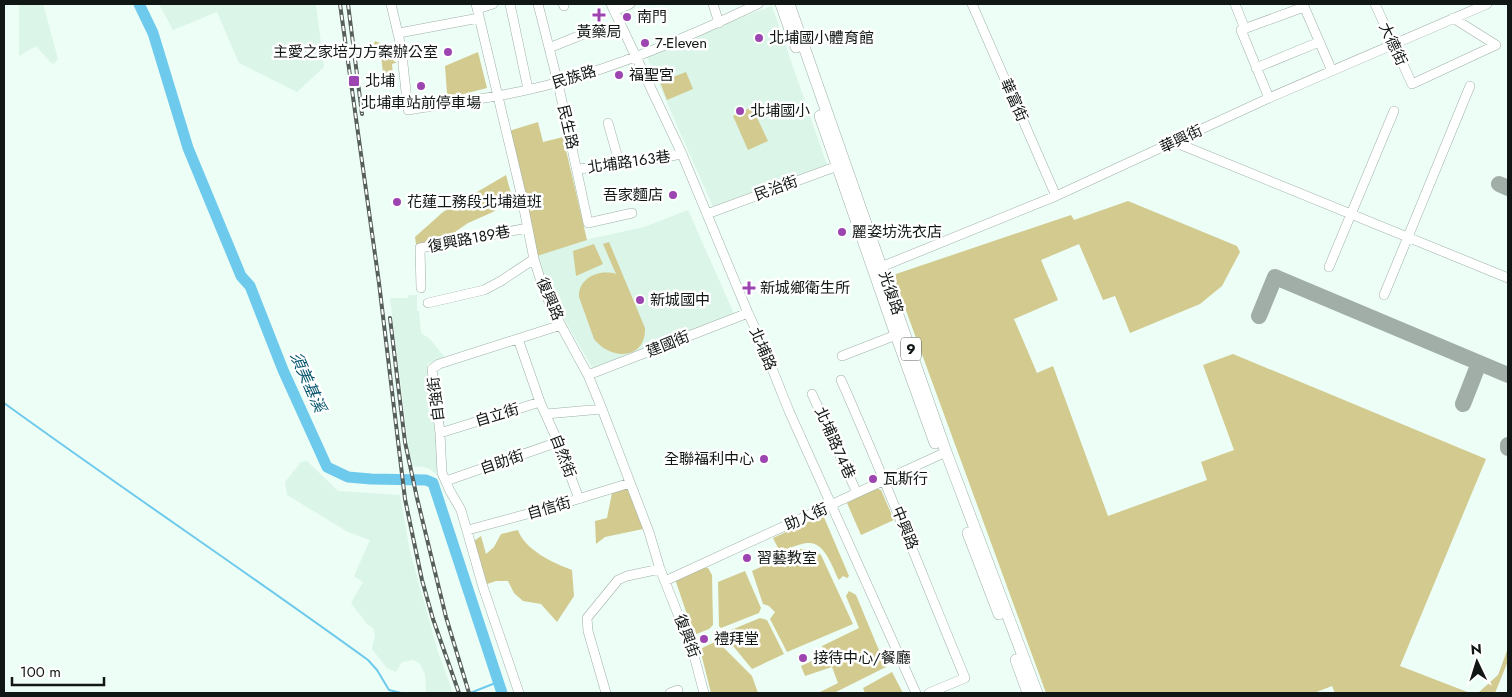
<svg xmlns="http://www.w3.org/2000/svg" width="1512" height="697" viewBox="0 0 1512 697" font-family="Jost,'Noto Sans TC',sans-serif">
<rect width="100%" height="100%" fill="#ecfef5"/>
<path fill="#dbf5e8" d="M 19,4 L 43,4 L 58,59 L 54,64 L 50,62 L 36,46 L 19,56 Z
M 159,4 L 316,4 L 324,67 L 297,92 L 239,63 L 217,12 L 173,30 Z
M 772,6 L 827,165 L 713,207 L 647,57 L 709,30 Z
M 688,210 L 735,316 L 593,369 L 546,288 L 537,256 L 589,239 L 644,227 Z
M 409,295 L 417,295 L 417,311 L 419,311 L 421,333 L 430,339 L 445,358 L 427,364 L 440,477 L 430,469 L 424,467 L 411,466 L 390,298 L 407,298 Z
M 307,461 L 338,491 L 400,495 L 410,552 L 438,652 L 453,693 L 424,693 L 426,691 L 425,674 L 420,664 L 414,660 L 402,662 L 396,672 L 387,668 L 372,649 L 375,635 L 373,628 L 367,624 L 351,603 L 363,582 L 354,576 L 370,540 L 348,532 L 287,495 L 285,482 L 301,462 Z"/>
<path fill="#d2ca8f" d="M 375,41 L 383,44 L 395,62 L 398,62 L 392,64 L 394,86 L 383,73 L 380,46 L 373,46 Z
M 478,52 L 487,88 L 452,97 L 447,93 L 445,66 Z
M 686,72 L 693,89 L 667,100 L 660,82 Z
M 752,107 L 768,141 L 748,150 L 733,116 Z
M 538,122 L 543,142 L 563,137 L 587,240 L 537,256 L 509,131 Z
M 506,175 L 512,197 L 493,212 L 468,223 L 442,241 L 416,244 L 415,237 L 443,212 Z
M 1128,201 L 1237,246 L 1240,252 L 1222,286 L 1200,304 L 1130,333 L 1115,296 L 1103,300 L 1079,244 L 1041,260 L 1058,300 L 1014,319 L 1037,373 L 1053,366 L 1108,516 L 1207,480 L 1201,462 L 1234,450 L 1203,365 L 1233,354 L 1486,459 L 1400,666 L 1470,693 L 1335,693 L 1332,686 L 1314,693 L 1046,693 L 893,275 L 1071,215 L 1074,220 Z
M 609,242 L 645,328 C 646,361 610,360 594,339 L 579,297 C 578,277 601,269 616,274 L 603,244 Z
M 594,244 L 603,264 L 576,276 L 573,251 Z
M 627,488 L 643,529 L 605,537 L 596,544 L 595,521 L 607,518 L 612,493 Z
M 875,488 L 881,490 L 894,520 L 861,535 L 847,503 Z
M 823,515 L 849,576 L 847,578 L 843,576 L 839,580 C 832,567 825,541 807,543 C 798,544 788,549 780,552 L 773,538 Z
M 518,530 C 525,550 553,563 572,570 L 574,596 L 557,622 L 541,604 L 523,601 L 514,593 L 508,581 L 496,581 L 487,584 L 474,541 L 481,536 L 486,554 L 494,547 L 501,534 Z
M 799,549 L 814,550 L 821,555 L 853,624 L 787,652 L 770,619 L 775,612 L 769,606 L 763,604 L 752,571 Z
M 703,567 L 708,568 L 712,575 L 713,625 L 709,629 L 694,635 L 675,579 Z
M 745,571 L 761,608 L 759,613 L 721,628 L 719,626 L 718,582 Z
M 849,591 L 856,595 L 886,667 L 834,693 L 818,693 L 838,683 L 832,667 L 805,676 L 801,666 L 825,655 L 822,646 L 859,628 L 846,596 Z
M 760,618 L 767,620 L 784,654 L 752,669 L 724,635 L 726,632 Z
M 717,641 L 752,676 L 758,693 L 711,693 L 700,649 Z
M 1508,648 L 1508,661 L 1495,693 L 1478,693 L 1498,675 Z
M 892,672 L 903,693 L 865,693 L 863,688 Z"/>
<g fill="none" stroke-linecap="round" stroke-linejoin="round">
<path stroke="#6ecaed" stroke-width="2" d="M 4,403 C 124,490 248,573 368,660 L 377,670 L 389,690 L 401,693
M 470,693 L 498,682"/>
<path stroke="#6ecaed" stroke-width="11" d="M 139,4 L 153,33 L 188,148 L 241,276 L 250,286 L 283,370 L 327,467 L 348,477 L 371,479 L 426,480 L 433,483 L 502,693"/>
<path stroke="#a1aea8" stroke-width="16" d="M 1499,184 L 1508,188
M 1259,316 L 1275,277 L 1508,375
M 1463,404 L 1479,363
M 1508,445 L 1508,448"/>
<defs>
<path id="minor" d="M 391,4 L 403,55 L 403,64 L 408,110 C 458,102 510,96 559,82 C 628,63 693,35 758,4
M 476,4 L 520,189 L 534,259 L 542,285 L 552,309 L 588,375 L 602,409 L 649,532 L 660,569 L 693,652 L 704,693
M 510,4 L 528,89
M 538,4 L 558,83 L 588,223 L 632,213
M 563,4 L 564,6
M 611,4 L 682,154 L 748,313 L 761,341 L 789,411 L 916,693
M 713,4 L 719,23
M 972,4 L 1056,196
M 1235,4 L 1245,29
M 1303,4 L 1332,71
M 1375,4 L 1412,84 L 1496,45 L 1453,18
M 477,9 L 493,4
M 615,11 L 630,4
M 399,33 L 479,18
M 549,48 L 586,33
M 1256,68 L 1319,42
M 1269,98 L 1241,30 L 1304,7
M 608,123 L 620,165
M 1174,142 L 1508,278
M 577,169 L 620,165 L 682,154
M 707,214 L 843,164
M 1329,267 L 1394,111
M 876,269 L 1056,196 L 1269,98 L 1487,4
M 421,288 L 420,248 L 528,228
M 1384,295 L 1470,86
M 428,303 L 484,290 L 501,281 L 534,259
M 518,339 L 540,402
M 842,356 L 896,335
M 588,375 L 748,313
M 841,380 C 885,479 924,579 965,678 L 929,693
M 812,394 L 857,493
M 546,414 L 602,409
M 440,433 L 540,402 L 558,442 L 579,499
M 446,481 L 558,442
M 468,530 L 542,510 L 630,483
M 665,581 L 946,452
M 519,693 L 483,587 L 461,510 L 450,491 L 442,473 L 440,433 L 432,369 L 439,364 L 561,325
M 606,693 L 588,631 L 587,618 L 618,580 L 627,576 L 660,569
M 670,693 L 678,690"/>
<path id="major" d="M 781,4 L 796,47
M 789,4 L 946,452 L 1037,693
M 820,116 L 896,335 L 935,443
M 968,533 L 999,614
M 1016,660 L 1028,693"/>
</defs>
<use href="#minor" stroke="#9fb0a7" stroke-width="10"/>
<use href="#major" stroke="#9fb0a7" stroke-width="12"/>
<use href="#minor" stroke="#fff" stroke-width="9"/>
<use href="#major" stroke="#fff" stroke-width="11"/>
<defs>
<path id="rail" d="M 340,4 L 379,283 L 405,499 L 422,580 L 433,619 L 459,693
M 348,4 L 362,114
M 390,318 L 405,442 L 417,498 L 446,617 L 469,693"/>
</defs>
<use href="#rail" stroke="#565f5b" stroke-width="4"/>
<use href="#rail" stroke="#fff" stroke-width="2" stroke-dasharray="5.5" stroke-linecap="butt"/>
</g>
<g fill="#9c45b1" stroke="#fff" stroke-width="2">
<path d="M596.5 7.5h5v5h5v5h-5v5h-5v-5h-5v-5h5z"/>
<circle cx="627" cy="17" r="5"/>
<circle cx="759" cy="38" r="5"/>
<circle cx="645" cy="43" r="5"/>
<circle cx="448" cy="52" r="5"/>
<circle cx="619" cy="75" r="5"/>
<rect x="348" y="75" width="12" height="12" rx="2.5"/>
<circle cx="421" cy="86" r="5"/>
<circle cx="740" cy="111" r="5"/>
<circle cx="673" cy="195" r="5"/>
<circle cx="397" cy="202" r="5"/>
<circle cx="842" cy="232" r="5"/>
<path d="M746.5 280.5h5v5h5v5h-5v5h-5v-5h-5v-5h5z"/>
<circle cx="640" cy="300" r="5"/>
<circle cx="764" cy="459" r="5"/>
<circle cx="873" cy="479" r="5"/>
<circle cx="747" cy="558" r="5"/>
<circle cx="704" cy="639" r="5"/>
<circle cx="803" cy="658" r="5"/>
</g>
<g text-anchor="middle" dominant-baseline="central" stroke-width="5" stroke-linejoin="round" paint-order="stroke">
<rect fill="#fff" stroke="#585d5a" stroke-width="1" x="901" y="337.5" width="20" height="23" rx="4"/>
<g font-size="14" font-weight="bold" fill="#111714">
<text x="911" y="349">9</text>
</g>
<g font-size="15" fill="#111714" stroke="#fff" text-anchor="start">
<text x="637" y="17">南門</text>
<text x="599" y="32" text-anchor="middle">黃藥局</text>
<text x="769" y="38">北埔國小體育館</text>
<text x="655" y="43">7-Eleven</text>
<text x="438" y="52" text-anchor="end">主愛之家培力方案辦公室</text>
<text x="629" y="75">福聖宮</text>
<text x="365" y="81">北埔</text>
<text x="421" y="103" text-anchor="middle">北埔車站前停車場</text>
<text x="750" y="111">北埔國小</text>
<text x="663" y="195" text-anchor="end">吾家麵店</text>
<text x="407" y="202">花蓮工務段北埔道班</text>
<text x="852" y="232">麗姿坊洗衣店</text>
<text x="760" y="288">新城鄉衛生所</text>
<text x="650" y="300">新城國中</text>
<text x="754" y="459" text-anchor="end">全聯福利中心</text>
<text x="883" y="479">瓦斯行</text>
<text x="757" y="558">習藝教室</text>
<text x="714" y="639">禮拜堂</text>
<text x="813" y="658">接待中心/餐廳</text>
</g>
<g font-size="15" fill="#111714" stroke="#fff">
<text transform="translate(1393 44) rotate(65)">大德街</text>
<text transform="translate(574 77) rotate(-17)">民族路</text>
<text transform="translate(1014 100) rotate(66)">華富街</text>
<text transform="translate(568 127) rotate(77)">民生路</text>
<text transform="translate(1181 139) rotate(-25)">華興街</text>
<text transform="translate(629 162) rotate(-8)">北埔路163巷</text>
<text transform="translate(776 188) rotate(-20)">民治街</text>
<text transform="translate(469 239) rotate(-11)">復興路189巷</text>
<text transform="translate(891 293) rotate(71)">光復路</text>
<text transform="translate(550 299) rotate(67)">復興路</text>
<text transform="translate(668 344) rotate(-22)">建國街</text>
<text transform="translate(763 349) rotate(67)">北埔路</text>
<text transform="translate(436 399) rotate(-97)">自強街</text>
<text transform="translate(497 415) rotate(-17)">自立街</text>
<text transform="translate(835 443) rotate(66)">北埔路74巷</text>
<text transform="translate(563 456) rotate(69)">自然街</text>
<text transform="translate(502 462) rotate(-19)">自助街</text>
<text transform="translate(549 508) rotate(-16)">自信街</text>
<text transform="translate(806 517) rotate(-24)">助人街</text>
<text transform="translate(905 528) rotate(68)">中興路</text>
<text transform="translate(687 636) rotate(69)">復興街</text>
</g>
<g font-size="16" font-style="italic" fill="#07566e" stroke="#fff">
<text transform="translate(308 382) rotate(66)">須美基溪</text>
</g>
</g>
<rect width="1512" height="697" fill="none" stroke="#111714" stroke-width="10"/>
<g transform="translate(1477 662) rotate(356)" stroke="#ffffff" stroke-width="4" paint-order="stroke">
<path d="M0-4L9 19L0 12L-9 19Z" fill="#111714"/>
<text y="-8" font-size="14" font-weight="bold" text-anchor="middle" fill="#111714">N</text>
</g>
<path d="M12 677v8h92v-8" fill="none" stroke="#111714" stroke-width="2.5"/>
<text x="20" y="677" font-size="15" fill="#111714" stroke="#ffffff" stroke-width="4" paint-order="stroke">100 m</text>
</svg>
